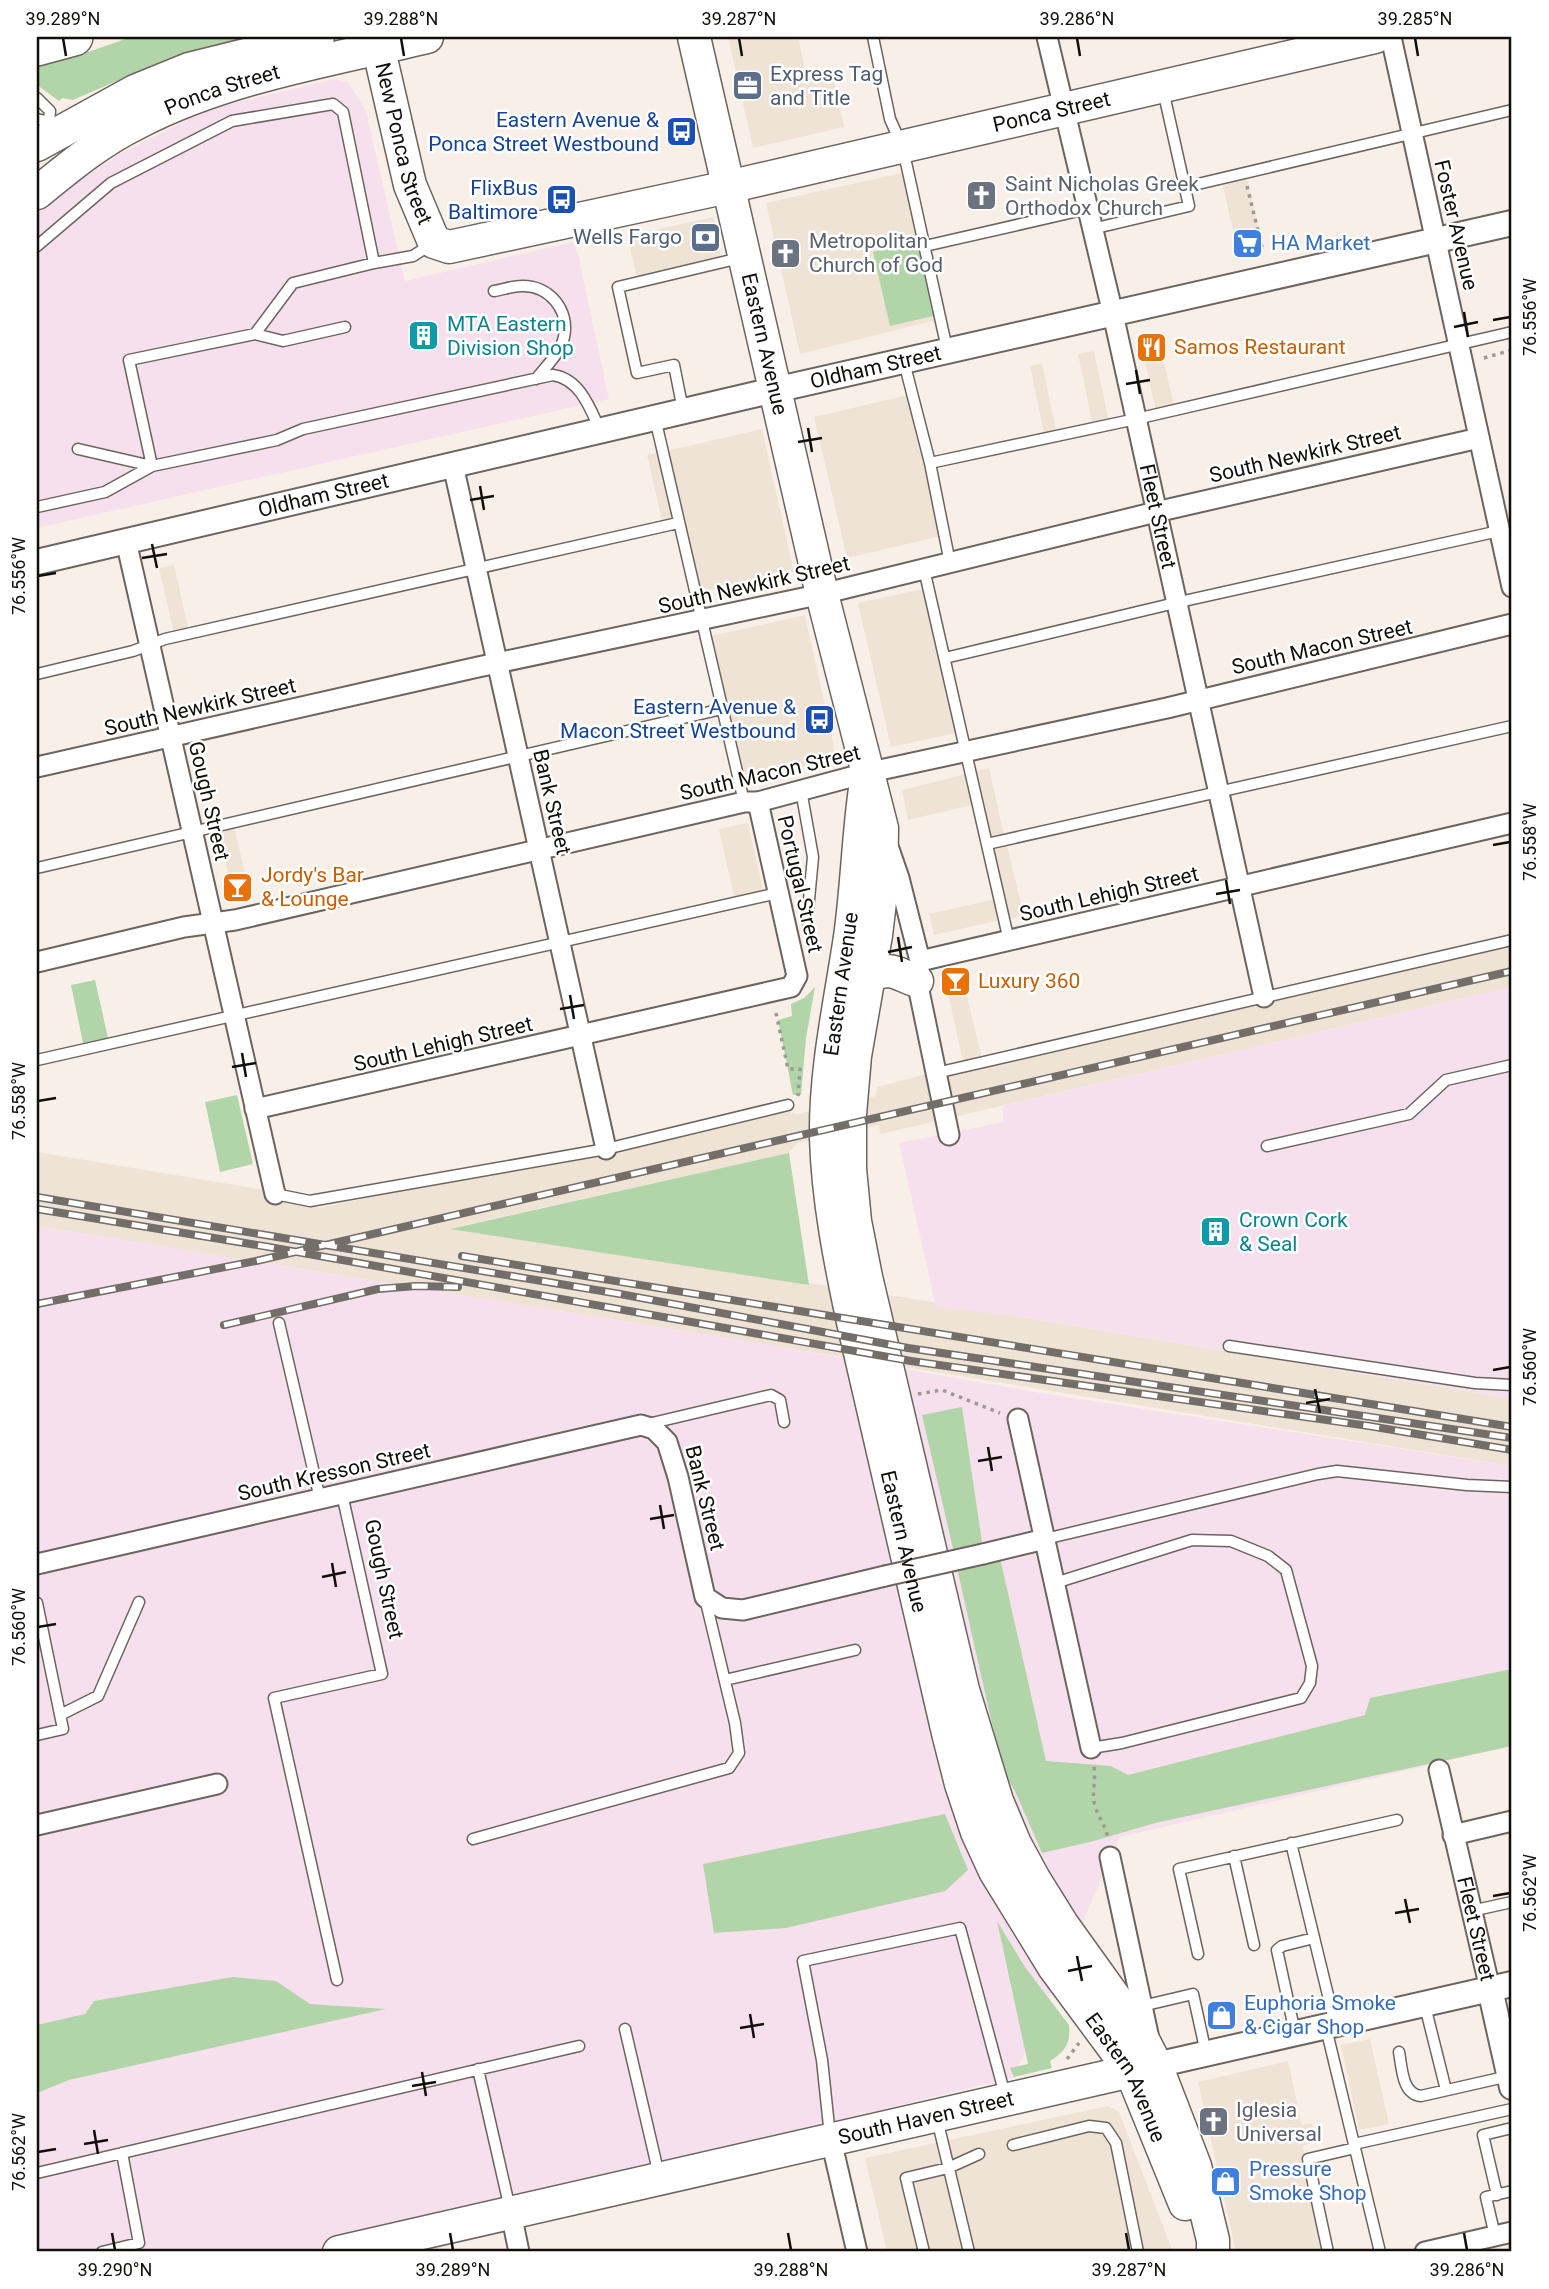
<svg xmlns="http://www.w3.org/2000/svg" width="1549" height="2289" viewBox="0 0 1549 2289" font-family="Roboto,sans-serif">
<rect width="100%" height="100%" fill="#f8f0e8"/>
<path fill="#efe3d5" d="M 728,37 L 798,37 L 807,78 L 832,73 L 844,127 L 753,148 Z
M 906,172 L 920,234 L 917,235 L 936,320 L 800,354 L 766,203 Z
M 1247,177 L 1262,246 L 1238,252 L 1222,182 Z
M 714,217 L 723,269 L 640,289 L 627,236 Z
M 1158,336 L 1174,406 L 1156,411 L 1140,340 Z
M 1094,351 L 1109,422 L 1093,426 L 1078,354 Z
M 1042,363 L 1056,431 L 1044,434 L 1030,366 Z
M 912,394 L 946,535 L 847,558 L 814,417 Z
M 762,429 L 794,572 L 698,593 L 666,451 Z
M 661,452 L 676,518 L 662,521 L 647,455 Z
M 174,565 L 189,631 L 174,634 L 159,568 Z
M 927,588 L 960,732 L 891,747 L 858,603 Z
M 805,615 L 837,760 L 744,780 L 711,636 Z
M 989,768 L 1004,835 L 988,838 L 973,772 Z
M 970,773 L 976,804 L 908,820 L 902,790 Z
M 748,823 L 764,894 L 735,900 L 719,829 Z
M 234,825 L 249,892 L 233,896 L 218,828 Z
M 1007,845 L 1024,916 L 1008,919 L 993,849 Z
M 995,899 L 1000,920 L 934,935 L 929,914 Z
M 1512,947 L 1512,987 L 881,1134 L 878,1125 L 797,1143 L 789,1153 L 452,1228 L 927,1301 L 1512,1399 L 1512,1466 L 37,1226 L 37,1152 L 259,1189 L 318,1208 L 789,1111 L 796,1114 L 876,1096 L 877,1087 L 968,1063 L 963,1062 L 944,975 L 961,971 L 982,1059 Z
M 1370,2039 L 1389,2124 L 1359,2130 L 1341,2045 Z
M 1288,2061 L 1302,2125 L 1312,2123 L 1316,2142 L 1303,2146 L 1324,2249 L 1309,2252 L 1236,2252 L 1198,2082 Z
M 1108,2106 L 1119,2112 L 1173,2252 L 887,2252 L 865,2158 Z"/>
<path fill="#f7e0ed" d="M 335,79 L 348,82 L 366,111 L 405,281 L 573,242 L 578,254 L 609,399 L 37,528 L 37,214 L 71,186 L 120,154 L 190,118 L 226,105 Z
M 1512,987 L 1512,1399 L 1024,1317 L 936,1307 L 899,1143 L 1004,1122 L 1002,1106 Z
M 37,1226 L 770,1345 L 1041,1393 L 1512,1466 L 1512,1746 L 1120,1837 L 1014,2077 L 305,2252 L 37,2252 Z"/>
<path fill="#b1d5a8" d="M 131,37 L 250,37 L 196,50 L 165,60 L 73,100 L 62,98 L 59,101 L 37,85 L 37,62 L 79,50 L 83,53 L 88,52 Z
M 917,241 L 933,316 L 890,326 L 873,252 Z
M 95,980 L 108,1038 L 83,1043 L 71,985 Z
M 815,987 L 806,1038 L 801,1095 L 793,1095 L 778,1020 L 792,1016 L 791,1004 L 804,998 Z
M 237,1095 L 253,1164 L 220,1172 L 205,1102 Z
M 789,1153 L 809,1285 L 450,1229 Z
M 962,1407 L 982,1542 L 954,1553 L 922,1415 Z
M 1000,1558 L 1046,1761 L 1111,1766 L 1128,1775 L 1365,1715 L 1370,1698 L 1512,1669 L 1512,1746 L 1155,1823 L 1094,1841 L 1042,1853 L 1015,1791 L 1007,1778 L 992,1724 L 957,1568 Z
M 945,1814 L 968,1870 L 945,1891 L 786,1928 L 714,1933 L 703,1864 Z
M 997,1921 L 1025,1967 L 1069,2025 C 1071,2043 1065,2052 1050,2061 L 1052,2068 L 1014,2077 L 1010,2068 L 1028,2064 Z
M 233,1977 L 276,1981 L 310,2004 L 386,2009 L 69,2080 L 37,2093 L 37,2025 L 85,2014 L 94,2001 Z"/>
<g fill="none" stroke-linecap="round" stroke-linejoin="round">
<defs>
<path id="service" d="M 873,37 L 890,119 L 902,146 L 907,167 L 947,349
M 37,98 L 50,111 L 49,122 L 54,130
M 37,119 L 49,122
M 1185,187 L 1512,110
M 1092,229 L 1189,206 L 1163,90
M 37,246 L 111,183 L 232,121 L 333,104 L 343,112 L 374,263 L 413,256 L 430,245
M 925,246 L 1087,209
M 494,291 C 502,290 512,286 521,286 C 549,285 570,310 564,337 C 560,354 546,366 536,379
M 345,327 L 283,341 L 255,334 L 129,360 L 152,466 L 277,440 L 303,429 L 553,375 C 580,379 590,408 600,430
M 255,334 L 293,283 L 374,263
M 904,362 L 930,463 L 950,563
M 683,410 L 674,365 L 637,373 L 618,287 L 740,258
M 655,418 L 744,802
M 78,449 L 152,466
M 930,463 L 1136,419 L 1512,332
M 37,507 L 105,492 L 152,466
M 924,569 L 1009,941
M 945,658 L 1175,603 L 1499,531
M 37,674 L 133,651 L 165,639 L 678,523
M 801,790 L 813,857 L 807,921
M 987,844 L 1512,726
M 37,868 L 722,709
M 37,1060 L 778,893
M 936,1073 L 1512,940
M 1267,1146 L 1409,1114 L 1446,1080 L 1512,1065
M 275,1194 L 310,1201 L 606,1149 L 788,1105
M 279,1323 L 320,1499
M 1229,1346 L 1475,1383 L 1512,1385
M 648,1424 L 771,1395 L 780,1400 L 784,1422
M 1045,1539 L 1318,1474 L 1337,1471 L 1467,1485 L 1512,1487
M 1055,1583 L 1192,1540 L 1231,1541 L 1268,1556 L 1286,1570 L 1312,1666 L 1310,1683 L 1301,1698 L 1122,1743 L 1091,1748
M 37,1603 L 63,1729 L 37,1735
M 725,1680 L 855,1650
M 60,1715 L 98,1696 L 139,1602
M 473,1839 L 729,1768 L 739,1753 L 735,1723 L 705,1598
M 1291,1843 L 1335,2024
M 1234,1856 L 1254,1945
M 1471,1911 L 1512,1902
M 1198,1954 L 1179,1869 L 1397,1820
M 337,1980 L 274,1698 L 382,1674 L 342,1494
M 1142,2006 L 1193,1994 L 1206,2053
M 1425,2006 L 1446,2090
M 1326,2028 L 1380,2252
M 625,2029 L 659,2175
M 1295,2033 L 1277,1950 L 1282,1946 L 1314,1938
M 1399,2052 C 1402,2068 1402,2094 1421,2096 L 1509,2076
M 478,2069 L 510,2209
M 937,2119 L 969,2252
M 830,2136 L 822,2060 L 803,1961 L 960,1928 L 1005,2095
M 1354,2144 L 1512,2109
M 1013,2145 L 1089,2126 L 1106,2128 L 1116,2143 L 1138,2252
M 37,2173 L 579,2046
M 1497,2195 L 1483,2135 L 1512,2128
M 1495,2236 L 1486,2197 L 1512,2191
M 102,2252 L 139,2243 L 122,2153
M 924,2252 L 906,2178 L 948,2168 L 979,2154
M 1328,2252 L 1308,2159 L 1355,2148"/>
<g id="minor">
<path id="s1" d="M 1047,37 L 1113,314 L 1264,997"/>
<path d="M 1391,37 L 1512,587"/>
<path d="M 453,465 L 606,1149"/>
<path d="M 126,541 L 275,1194"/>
<path d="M 37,767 L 478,667 L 822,594 L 1156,512 L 1479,438"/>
<path d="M 889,849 L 899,878 L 920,961 L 917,981 L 949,1135"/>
<path d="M 920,961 L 1512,823"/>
<path d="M 37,962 L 184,927 L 235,920 L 744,802 L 758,802 L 866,773 L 1167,708 L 1512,624"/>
<path d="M 255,1109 L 791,987 L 797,976 L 758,802"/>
<path d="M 1018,1419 L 1091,1748"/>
<path d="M 983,1554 L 1045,1539"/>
<path d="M 37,1564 L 641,1425 L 654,1429 L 667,1442 L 678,1477 L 705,1597 L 722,1608 L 743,1610 L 885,1576"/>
<path id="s2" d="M 1439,1770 L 1490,1989"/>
<path d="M 37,1825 L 217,1784"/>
<path d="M 1453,1835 L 1512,1821"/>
<path d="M 1110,1857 L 1148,2034"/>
<path d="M 831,2140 L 857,2252"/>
<path d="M 511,2213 L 519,2252"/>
<path d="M 1425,2252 L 1512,2232"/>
</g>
<g id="tertiary">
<path id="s3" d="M 37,562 L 757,394 L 1512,223"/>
<path d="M 1490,1989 L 1512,2087"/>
<path d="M 1156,2065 L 1512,1984"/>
</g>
<g id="primary">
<path id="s4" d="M 376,37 L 410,185 L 434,242 L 449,247 L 728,187 L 1375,37"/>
<path id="s5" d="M 694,37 L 822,594 L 882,828 L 881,893 L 876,935 L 855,1056 L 850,1114 L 850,1169 L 855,1221 L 866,1277 L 963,1690 L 997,1801 L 1015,1844 L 1034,1879 L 1062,1924 L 1138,2030 L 1156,2065 L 1195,2166 L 1213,2240 L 1213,2252"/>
<path d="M 37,145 L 135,91 L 189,69 L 318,37"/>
<path id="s6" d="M 37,193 C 69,167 100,141 137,123 C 225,77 331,60 427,37"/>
<path id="s7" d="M 865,789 C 858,838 857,888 850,937 C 840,1004 825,1069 826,1138 C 828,1201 840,1261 853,1322 L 948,1733 L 961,1784 L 977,1832 L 995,1871 L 1054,1967 L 1131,2071 L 1185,2204"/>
<path d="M 869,975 C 895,967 894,973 917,981"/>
<path id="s8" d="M 339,2252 L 1149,2067"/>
</g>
<path id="motorway" d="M 37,47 L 74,37"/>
</defs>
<use href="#service" stroke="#6c655f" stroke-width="13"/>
<use href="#minor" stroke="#6c655f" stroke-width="23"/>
<use href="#tertiary" stroke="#6c655f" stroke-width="28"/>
<use href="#primary" stroke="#6c655f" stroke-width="35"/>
<use href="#motorway" stroke="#6c655f" stroke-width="40"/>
<path stroke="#9e9892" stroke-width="3.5" stroke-dasharray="3.5 5" stroke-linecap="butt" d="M 1247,186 L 1263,251
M 1484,358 L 1512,350
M 776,1013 L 788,1069 L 800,1069 L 798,1096
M 918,1394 L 942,1390 L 1000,1413
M 1094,1767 C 1096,1779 1092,1791 1094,1802 C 1097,1817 1106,1824 1108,1840
M 1067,2059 L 1079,2043"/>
<use href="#service" stroke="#fff" stroke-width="10"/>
<use href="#minor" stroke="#fff" stroke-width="19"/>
<use href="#tertiary" stroke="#fff" stroke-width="24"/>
<use href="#primary" stroke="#fff" stroke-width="32"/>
<use href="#motorway" stroke="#fff" stroke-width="37"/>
<defs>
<path id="rail" d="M 37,1197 L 620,1294 L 908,1348 L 1512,1438
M 37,1209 L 269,1247 L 911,1361 L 1369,1426 L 1512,1450
M 462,1256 L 1512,1427
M 37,1304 L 256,1261 L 1512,971
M 224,1325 L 378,1289 L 416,1286 L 458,1287"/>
</defs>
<use href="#rail" stroke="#736e69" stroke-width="8"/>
<use href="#rail" stroke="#fff" stroke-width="5" stroke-dasharray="16" stroke-linecap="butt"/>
<defs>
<path id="minor-bridge" d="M 885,1576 L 983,1554"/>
</defs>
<use href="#minor-bridge" stroke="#6c655f" stroke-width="23" stroke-linecap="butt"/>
<use href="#minor-bridge" stroke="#fff" stroke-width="19"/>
</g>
<path fill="none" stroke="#110f0c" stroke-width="2.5" d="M 63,38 L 66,56M 401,38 L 404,56M 739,38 L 742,56M 1077,38 L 1080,56M 1415,38 L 1418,56M 1464,312 L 1468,337M 1493,320 L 1510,317M 1454,327 L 1478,322M 1136,370 L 1140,394M 1126,384 L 1150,380M 808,428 L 812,452M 798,442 L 822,438M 480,486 L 484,510M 470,500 L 494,496M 152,544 L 157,568M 142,558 L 167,554M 38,576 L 56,573M 1493,845 L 1510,842M 1226,880 L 1230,904M 1216,894 L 1240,890M 898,937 L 902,962M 888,952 L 912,947M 570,995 L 574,1019M 560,1009 L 584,1005M 242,1053 L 246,1077M 232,1067 L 256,1063M 38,1101 L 56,1098M 1493,1370 L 1510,1367M 1315,1389 L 1320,1413M 1306,1403 L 1330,1399M 988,1447 L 992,1471M 978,1461 L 1002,1457M 660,1505 L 664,1529M 650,1519 L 674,1515M 332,1563 L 336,1587M 322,1577 L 346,1572M 38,1627 L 56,1624M 1493,1896 L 1510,1893M 1405,1899 L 1410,1923M 1395,1913 L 1419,1909M 1077,1956 L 1082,1981M 1068,1971 L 1092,1966M 750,2014 L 754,2038M 740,2028 L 764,2024M 422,2072 L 426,2096M 412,2086 L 436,2082M 94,2130 L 98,2154M 84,2144 L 108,2140M 38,2152 L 56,2149M 112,2233 L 115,2250M 450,2233 L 453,2250M 788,2233 L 791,2250M 1126,2233 L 1129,2250M 1464,2233 L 1467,2250"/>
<defs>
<symbol id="office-square" viewBox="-11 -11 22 22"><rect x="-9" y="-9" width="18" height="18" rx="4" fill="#5c6f8a" stroke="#fff"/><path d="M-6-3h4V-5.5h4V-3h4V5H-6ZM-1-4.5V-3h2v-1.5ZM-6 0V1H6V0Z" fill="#fff"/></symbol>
<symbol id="bus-square" viewBox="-11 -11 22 22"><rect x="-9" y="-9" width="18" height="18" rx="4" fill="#1a4fb4" stroke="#fff"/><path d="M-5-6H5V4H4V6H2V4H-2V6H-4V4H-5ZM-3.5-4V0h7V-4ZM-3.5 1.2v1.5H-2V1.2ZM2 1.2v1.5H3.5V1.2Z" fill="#fff"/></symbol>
<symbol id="church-square" viewBox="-11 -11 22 22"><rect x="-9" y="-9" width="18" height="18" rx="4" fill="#6b7280" stroke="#fff"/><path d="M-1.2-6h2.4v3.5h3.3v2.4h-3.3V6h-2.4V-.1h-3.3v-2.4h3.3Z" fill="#fff"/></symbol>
<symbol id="bank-square" viewBox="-11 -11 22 22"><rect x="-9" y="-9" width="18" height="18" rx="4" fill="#5c6f8a" stroke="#fff"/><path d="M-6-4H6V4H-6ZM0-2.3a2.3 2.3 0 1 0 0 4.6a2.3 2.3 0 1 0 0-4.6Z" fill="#fff"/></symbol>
<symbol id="supermarket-square" viewBox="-11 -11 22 22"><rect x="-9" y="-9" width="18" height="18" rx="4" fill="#3f7fe0" stroke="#fff"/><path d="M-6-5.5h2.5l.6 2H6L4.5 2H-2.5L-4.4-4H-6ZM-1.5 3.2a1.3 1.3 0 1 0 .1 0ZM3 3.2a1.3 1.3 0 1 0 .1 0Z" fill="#fff"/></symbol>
<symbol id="building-square" viewBox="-11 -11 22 22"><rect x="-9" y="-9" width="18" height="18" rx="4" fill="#0f9aa8" stroke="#fff"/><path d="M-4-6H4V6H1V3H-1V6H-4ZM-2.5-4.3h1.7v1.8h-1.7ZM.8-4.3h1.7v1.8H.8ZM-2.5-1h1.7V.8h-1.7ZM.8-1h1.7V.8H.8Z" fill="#fff"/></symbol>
<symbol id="restaurant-square" viewBox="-11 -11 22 22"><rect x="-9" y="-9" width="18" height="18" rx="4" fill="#e8710a" stroke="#fff"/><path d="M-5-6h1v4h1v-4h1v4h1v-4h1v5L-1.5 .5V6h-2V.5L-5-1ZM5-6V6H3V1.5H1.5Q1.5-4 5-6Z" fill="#fff"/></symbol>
<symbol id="bar-square" viewBox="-11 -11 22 22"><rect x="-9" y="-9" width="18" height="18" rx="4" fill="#e8710a" stroke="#fff"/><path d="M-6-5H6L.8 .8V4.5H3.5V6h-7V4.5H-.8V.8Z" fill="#fff"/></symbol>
<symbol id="shop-square" viewBox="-11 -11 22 22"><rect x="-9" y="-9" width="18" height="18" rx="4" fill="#3f7fe0" stroke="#fff"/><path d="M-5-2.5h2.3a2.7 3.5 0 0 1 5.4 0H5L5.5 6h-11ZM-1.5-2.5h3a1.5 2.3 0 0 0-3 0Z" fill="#fff"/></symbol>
</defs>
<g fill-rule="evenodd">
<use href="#office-square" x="730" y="68" width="35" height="35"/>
<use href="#bus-square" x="664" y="114" width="35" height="35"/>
<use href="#church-square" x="964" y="178" width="35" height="35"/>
<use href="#bus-square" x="544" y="182" width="35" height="35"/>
<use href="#bank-square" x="688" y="220" width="35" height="35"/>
<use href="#supermarket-square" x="1230" y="226" width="35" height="35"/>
<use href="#church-square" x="768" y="236" width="35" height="35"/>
<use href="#building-square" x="406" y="318" width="35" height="35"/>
<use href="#restaurant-square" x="1134" y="330" width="35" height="35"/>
<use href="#bus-square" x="802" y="702" width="35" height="35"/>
<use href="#bar-square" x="220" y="870" width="35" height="35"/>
<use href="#bar-square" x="938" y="964" width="35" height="35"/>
<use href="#building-square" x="1198" y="1214" width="35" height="35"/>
<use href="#shop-square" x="1204" y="1998" width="35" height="35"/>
<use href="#church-square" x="1196" y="2104" width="35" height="35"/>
<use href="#shop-square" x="1208" y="2164" width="35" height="35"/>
</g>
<g text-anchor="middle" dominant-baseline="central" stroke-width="5" stroke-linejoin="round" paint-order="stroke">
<g font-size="21" fill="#4e5e75" stroke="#fff" text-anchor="start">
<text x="770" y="74">Express Tag<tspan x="770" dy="24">and Title</tspan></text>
<text x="682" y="237" text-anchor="end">Wells Fargo</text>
</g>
<g font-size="21" fill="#110f0c" stroke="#fff">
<text stroke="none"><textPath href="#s6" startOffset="214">Ponca Street</textPath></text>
<text stroke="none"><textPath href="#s4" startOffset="847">Ponca Street</textPath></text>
<text stroke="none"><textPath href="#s4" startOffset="110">New Ponca Street</textPath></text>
<text transform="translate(1456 225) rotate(77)">Foster Avenue</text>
<text stroke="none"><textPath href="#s5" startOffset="315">Eastern Avenue</textPath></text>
<text stroke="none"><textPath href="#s3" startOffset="861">Oldham Street</textPath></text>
<text transform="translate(1305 454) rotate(-13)">South Newkirk Street</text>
<text stroke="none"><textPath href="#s3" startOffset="294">Oldham Street</textPath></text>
<text stroke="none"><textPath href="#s1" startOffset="492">Fleet Street</textPath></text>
<text transform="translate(754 585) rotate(-13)">South Newkirk Street</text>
<text transform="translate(1322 647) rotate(-13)">South Macon Street</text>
<text transform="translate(200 707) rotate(-13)">South Newkirk Street</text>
<text transform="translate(770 773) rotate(-13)">South Macon Street</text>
<text transform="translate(209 801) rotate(77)">Gough Street</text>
<text transform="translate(552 802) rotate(77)">Bank Street</text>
<text transform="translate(800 884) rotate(77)">Portugal Street</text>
<text transform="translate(1109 894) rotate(-13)">South Lehigh Street</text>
<text transform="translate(841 984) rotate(-82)">Eastern Avenue</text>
<text transform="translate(443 1044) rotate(-13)">South Lehigh Street</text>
<text transform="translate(334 1472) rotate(-13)">South Kresson Street</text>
<text transform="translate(705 1498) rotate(76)">Bank Street</text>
<text stroke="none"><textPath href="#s7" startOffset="763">Eastern Avenue</textPath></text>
<text transform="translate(384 1579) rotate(78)">Gough Street</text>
<text stroke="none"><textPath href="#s2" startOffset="163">Fleet Street</textPath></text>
<text stroke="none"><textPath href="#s7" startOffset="1351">Eastern Avenue</textPath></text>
<text stroke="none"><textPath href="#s8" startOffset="602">South Haven Street</textPath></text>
</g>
<g font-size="21" fill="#164399" stroke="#fff" text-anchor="end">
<text x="659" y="120">Eastern Avenue &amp;<tspan x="659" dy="24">Ponca Street Westbound</tspan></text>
<text x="538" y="188">FlixBus<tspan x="538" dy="24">Baltimore</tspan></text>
<text x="796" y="707">Eastern Avenue &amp;<tspan x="796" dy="24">Macon Street Westbound</tspan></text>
</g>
<g font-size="21" fill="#5b616d" stroke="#fff" text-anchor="start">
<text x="1005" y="184">Saint Nicholas Greek<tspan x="1005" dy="24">Orthodox Church</tspan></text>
<text x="809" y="241">Metropolitan<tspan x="809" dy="24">Church of God</tspan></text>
<text x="1236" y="2110">Iglesia<tspan x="1236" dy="24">Universal</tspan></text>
</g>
<g font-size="21" fill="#366cbe" stroke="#fff" text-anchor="start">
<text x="1271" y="243">HA Market</text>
<text x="1244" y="2003">Euphoria Smoke<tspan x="1244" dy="24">&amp; Cigar Shop</tspan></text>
<text x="1249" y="2169">Pressure<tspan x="1249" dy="24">Smoke Shop</tspan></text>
</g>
<g font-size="21" fill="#0d838f" stroke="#fff" text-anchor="start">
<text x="447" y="324">MTA Eastern<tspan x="447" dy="24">Division Shop</tspan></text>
<text x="1239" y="1220">Crown Cork<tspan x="1239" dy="24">&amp; Seal</tspan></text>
</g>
<g font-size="21" fill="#c56008" stroke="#fff" text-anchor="start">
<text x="1174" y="347">Samos Restaurant</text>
<text x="261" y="875">Jordy's Bar<tspan x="261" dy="24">&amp; Lounge</tspan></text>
<text x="978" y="981">Luxury 360</text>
</g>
</g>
<rect width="1549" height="2289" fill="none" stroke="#ffffff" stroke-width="77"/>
<rect x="38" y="38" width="1472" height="2212" fill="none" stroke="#110f0c" stroke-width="2.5"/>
<g font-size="18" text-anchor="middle" fill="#110f0c">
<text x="63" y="25">39.289°N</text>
<text x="401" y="25">39.288°N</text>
<text x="739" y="25">39.287°N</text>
<text x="1077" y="25">39.286°N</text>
<text x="1415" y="25">39.285°N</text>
<text transform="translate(1530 317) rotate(-90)" y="6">76.556°W</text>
<text transform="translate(19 576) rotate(-90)" y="6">76.556°W</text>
<text transform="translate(1530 842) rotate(-90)" y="6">76.558°W</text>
<text transform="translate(19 1101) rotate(-90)" y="6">76.558°W</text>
<text transform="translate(1530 1367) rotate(-90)" y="6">76.560°W</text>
<text transform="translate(19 1627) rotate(-90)" y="6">76.560°W</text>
<text transform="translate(1530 1893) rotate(-90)" y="6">76.562°W</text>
<text transform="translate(19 2152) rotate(-90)" y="6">76.562°W</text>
<text x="115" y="2276">39.290°N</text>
<text x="453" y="2276">39.289°N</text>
<text x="791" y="2276">39.288°N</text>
<text x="1129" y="2276">39.287°N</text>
<text x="1467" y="2276">39.286°N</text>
</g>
</svg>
